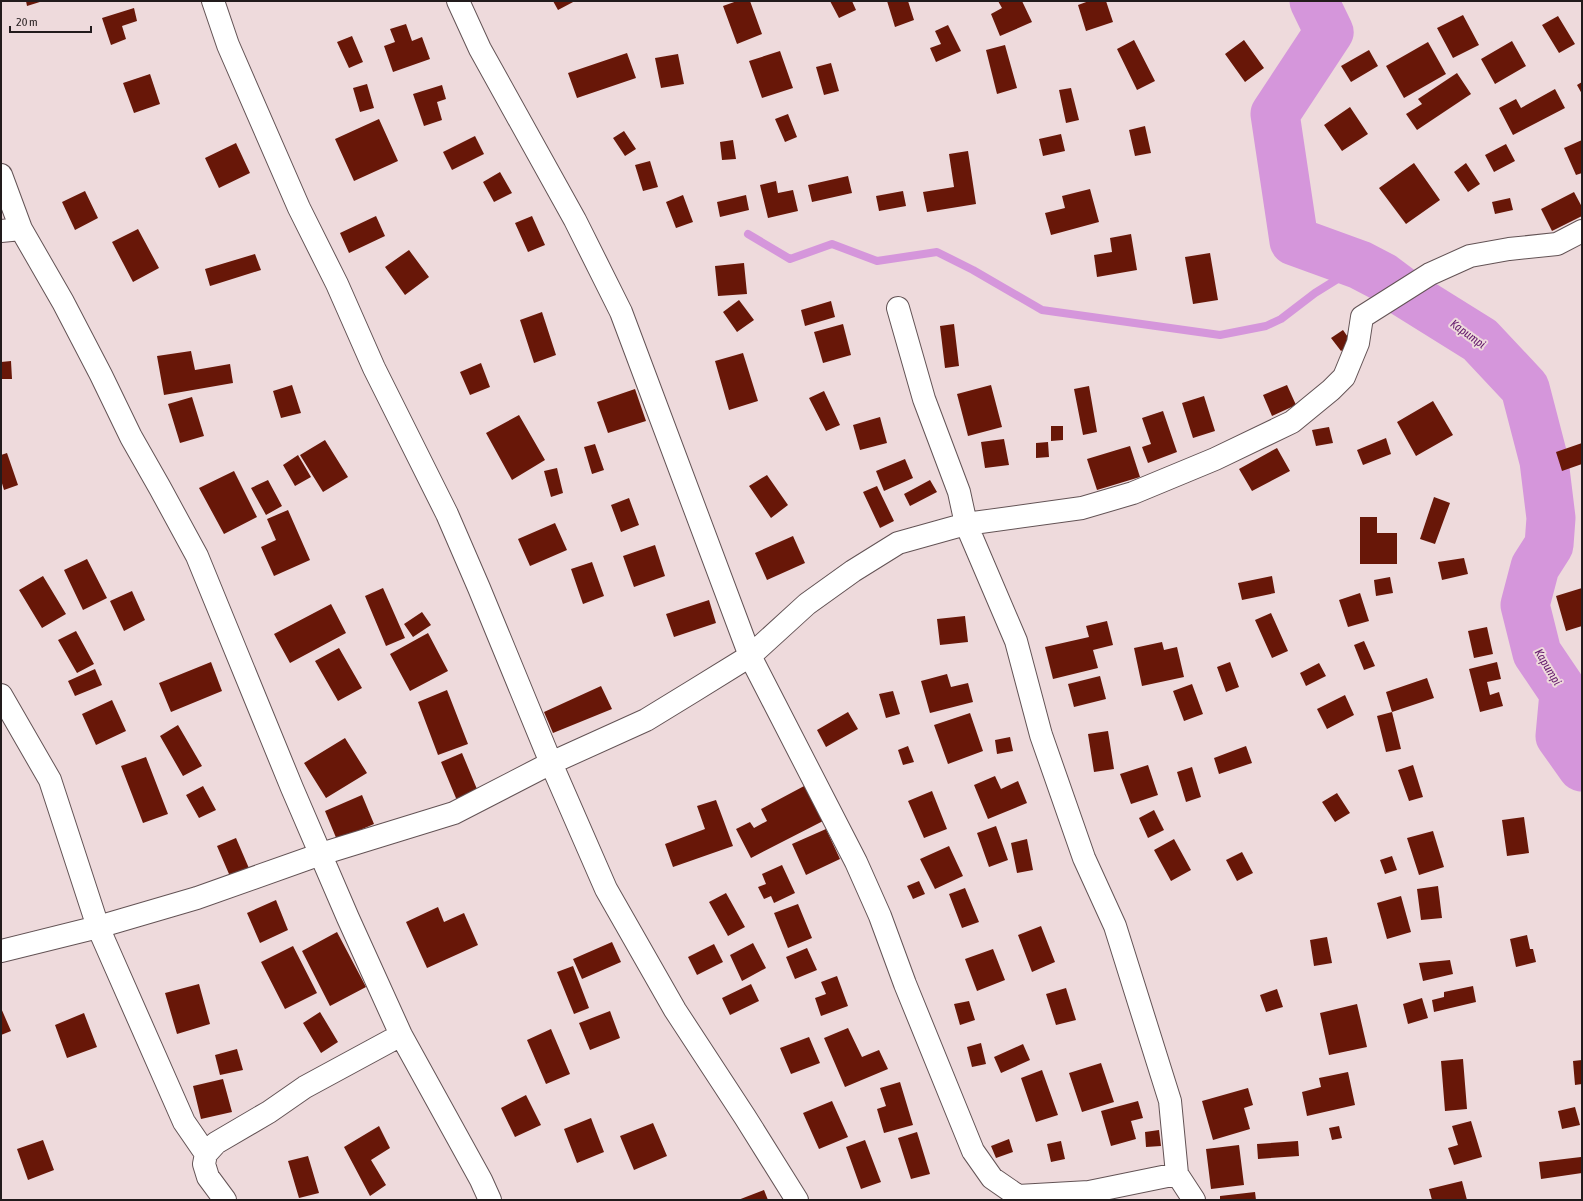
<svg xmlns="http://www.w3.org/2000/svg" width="1583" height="1201" viewBox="0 0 1583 1201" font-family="'Asap Condensed',sans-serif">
<rect width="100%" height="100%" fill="#eedadc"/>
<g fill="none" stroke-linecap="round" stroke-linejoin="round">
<path stroke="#d596db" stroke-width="8" d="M 748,234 L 790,259 L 832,244 L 877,261 L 937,252 L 973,270 L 1042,310 L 1220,335 L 1266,326 L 1281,319 L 1315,293 L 1360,265"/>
<path stroke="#d596db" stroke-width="49" d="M 1314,1 L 1329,32 L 1275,114 L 1294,241 L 1360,265 L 1383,277 L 1403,292 L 1480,340 L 1525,388 L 1544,461 L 1551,518 L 1549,545 L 1535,567 L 1525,605 L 1537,653 L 1564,693 L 1560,736 L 1582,767"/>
</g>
<path fill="#681708" d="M 26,1 L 43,1 L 27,6 Z
M 553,1 L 575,1 L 558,10 Z
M 737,1 L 750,1 L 762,34 L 737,44 L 723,6 Z
M 830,1 L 852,1 L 856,10 L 839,18 Z
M 887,1 L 908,1 L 914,20 L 895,27 Z
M 998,1 L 1022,1 L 1032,22 L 1000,36 L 991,14 L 1002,8 Z
M 1089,1 L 1106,1 L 1113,22 L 1086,31 L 1078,5 Z
M 134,8 L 137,21 L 122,26 L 126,39 L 111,45 L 102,18 Z
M 1463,15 L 1479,45 L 1453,58 L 1437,28 Z
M 1558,16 L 1575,44 L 1559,53 L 1542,25 Z
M 406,24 L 412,41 L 422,37 L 430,59 L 393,72 L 384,46 L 395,42 L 390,29 Z
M 948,25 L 961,51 L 936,62 L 930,48 L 941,44 L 935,31 Z
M 352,36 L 363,62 L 349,68 L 337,42 Z
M 1134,40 L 1155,81 L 1137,90 L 1117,49 Z
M 1244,40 L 1264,68 L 1245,82 L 1225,54 Z
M 1512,41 L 1526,66 L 1495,84 L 1481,59 Z
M 1428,42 L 1446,74 L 1404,98 L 1386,66 Z
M 1005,45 L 1017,88 L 997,94 L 986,50 Z
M 1369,50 L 1378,66 L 1351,82 L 1341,66 Z
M 780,51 L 793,88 L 762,98 L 749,61 Z
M 627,53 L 636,78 L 577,98 L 568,73 Z
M 678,54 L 684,84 L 661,88 L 655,58 Z
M 831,63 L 839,91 L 824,95 L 816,67 Z
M 1457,73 L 1471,94 L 1417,130 L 1406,114 L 1422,104 L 1418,99 Z
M 150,74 L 160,104 L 134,113 L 123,83 Z
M 1582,82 L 1582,94 L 1577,85 Z
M 367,84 L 374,108 L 360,112 L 353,88 Z
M 442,85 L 446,99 L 437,102 L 442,120 L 424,126 L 413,94 Z
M 1071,88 L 1079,120 L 1066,123 L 1059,90 Z
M 1555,89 L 1565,108 L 1513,135 L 1499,108 L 1516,99 L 1521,108 Z
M 1350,107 L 1368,134 L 1342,151 L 1324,125 Z
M 788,114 L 797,137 L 785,142 L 775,119 Z
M 379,119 L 398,161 L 354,181 L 335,139 Z
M 1145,126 L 1151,153 L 1135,156 L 1129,130 Z
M 624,131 L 636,149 L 625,156 L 613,138 Z
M 1061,134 L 1065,151 L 1043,156 L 1039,139 Z
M 475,136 L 484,154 L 452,170 L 443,152 Z
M 733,140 L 736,159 L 722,160 L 720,142 Z
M 1582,140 L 1582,173 L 1576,175 L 1564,148 Z
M 236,143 L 250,173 L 219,188 L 205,158 Z
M 1506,144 L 1515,161 L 1494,172 L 1485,155 Z
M 968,151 L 976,204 L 927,212 L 923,192 L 954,187 L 949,154 Z
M 650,161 L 658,187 L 643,191 L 635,165 Z
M 1414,163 L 1440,200 L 1406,224 L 1379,188 Z
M 1466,163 L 1480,184 L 1468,192 L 1454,172 Z
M 500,172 L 512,193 L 494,202 L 483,182 Z
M 848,176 L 852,193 L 812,202 L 808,185 Z
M 776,181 L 778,193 L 793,190 L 798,211 L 768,218 L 760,185 Z
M 1090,189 L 1099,222 L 1051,235 L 1045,213 L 1065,208 L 1062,196 Z
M 85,191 L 98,218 L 75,230 L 62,202 Z
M 903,191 L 906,206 L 879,211 L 876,196 Z
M 1574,192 L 1582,207 L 1582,216 L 1552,231 L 1541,209 Z
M 683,195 L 693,222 L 676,228 L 666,202 Z
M 746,195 L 749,210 L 720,217 L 717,202 Z
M 1510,198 L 1513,210 L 1495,214 L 1492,202 Z
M 376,216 L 385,236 L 349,253 L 340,233 Z
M 532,216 L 545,245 L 528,252 L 515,223 Z
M 138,229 L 159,268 L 133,282 L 112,242 Z
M 1131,234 L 1137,270 L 1097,277 L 1094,255 L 1112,252 L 1110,238 Z
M 409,250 L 429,277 L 405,295 L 385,267 Z
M 1210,253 L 1218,300 L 1193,304 L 1185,257 Z
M 255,254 L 261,270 L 210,286 L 205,269 Z
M 744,263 L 747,294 L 718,296 L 715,266 Z
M 739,300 L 754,320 L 737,332 L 723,312 Z
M 831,301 L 835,317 L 805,326 L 801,310 Z
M 542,312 L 556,355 L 534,363 L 520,320 Z
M 843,324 L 851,355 L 823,363 L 814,332 Z
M 954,324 L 959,366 L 945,368 L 940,326 Z
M 1343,330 L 1352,343 L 1341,351 L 1331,338 Z
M 191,351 L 195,370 L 230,364 L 233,383 L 164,395 L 157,356 Z
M 743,353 L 758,401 L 729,410 L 715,361 Z
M 11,361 L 12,379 L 1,379 L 1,362 Z
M 481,363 L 490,387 L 470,395 L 460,372 Z
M 292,385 L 301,413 L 281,418 L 273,391 Z
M 991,385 L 1002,427 L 968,436 L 957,394 Z
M 1287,385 L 1296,405 L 1272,416 L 1263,395 Z
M 1089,386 L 1097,432 L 1083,435 L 1074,389 Z
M 635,389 L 646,421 L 608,433 L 597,402 Z
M 824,391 L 840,425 L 826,431 L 809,398 Z
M 1204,396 L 1215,431 L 1193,438 L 1182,403 Z
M 192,397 L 204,436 L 180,443 L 168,404 Z
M 1433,401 L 1453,435 L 1416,456 L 1397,422 Z
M 1163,411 L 1177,452 L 1148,463 L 1142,447 L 1151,444 L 1142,418 Z
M 519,415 L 545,460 L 512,480 L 486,433 Z
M 880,417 L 887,443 L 860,450 L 853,425 Z
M 1051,426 L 1063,426 L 1063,440 L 1051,441 Z
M 1329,427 L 1333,443 L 1316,446 L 1312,430 Z
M 1386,438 L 1391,454 L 1363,465 L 1357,450 Z
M 1004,439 L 1009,465 L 985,468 L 981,442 Z
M 325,440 L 348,477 L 323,492 L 300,455 Z
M 1048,442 L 1049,457 L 1036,458 L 1036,443 Z
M 1582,443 L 1582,464 L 1562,471 L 1556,452 Z
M 595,444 L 604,470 L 592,474 L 584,447 Z
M 1130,446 L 1140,477 L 1097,490 L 1087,459 Z
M 1277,448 L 1290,471 L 1252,491 L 1239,469 Z
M 7,453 L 18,485 L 4,490 L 1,480 L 1,455 Z
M 298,455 L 311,477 L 295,486 L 283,465 Z
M 905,459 L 913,478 L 884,491 L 876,471 Z
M 557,468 L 563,493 L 551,497 L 544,471 Z
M 234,471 L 257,517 L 224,534 L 199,488 Z
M 767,475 L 788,505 L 771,518 L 749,486 Z
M 268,480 L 282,506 L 266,515 L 251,488 Z
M 930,480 L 937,492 L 910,506 L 904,494 Z
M 877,486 L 894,521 L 880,528 L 863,492 Z
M 1434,497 L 1450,503 L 1435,544 L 1420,539 Z
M 629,498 L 639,525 L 621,532 L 611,505 Z
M 288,510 L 310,560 L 274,576 L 261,547 L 276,540 L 267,519 Z
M 1360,517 L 1377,517 L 1377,533 L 1397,533 L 1397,564 L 1360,564 Z
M 555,523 L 567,550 L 530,566 L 518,539 Z
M 793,536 L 805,563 L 767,580 L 755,553 Z
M 655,545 L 665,576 L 634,587 L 623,556 Z
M 1464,558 L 1468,574 L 1442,580 L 1438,562 Z
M 87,559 L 107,598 L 83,610 L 64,570 Z
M 592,562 L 604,596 L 583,604 L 571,569 Z
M 43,576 L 66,614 L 42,628 L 19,590 Z
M 1272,576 L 1275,593 L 1242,600 L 1238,583 Z
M 1390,577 L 1393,593 L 1376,596 L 1374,580 Z
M 383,588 L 405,638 L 386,646 L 365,596 Z
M 1582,588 L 1582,626 L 1566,631 L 1556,596 Z
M 132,591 L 145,620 L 124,631 L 110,601 Z
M 1360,593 L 1369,621 L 1348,627 L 1339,600 Z
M 709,600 L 716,623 L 674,637 L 666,614 Z
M 331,604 L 346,633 L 290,663 L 274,634 Z
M 422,612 L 431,625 L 413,637 L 404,624 Z
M 1271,613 L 1288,651 L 1272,658 L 1255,620 Z
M 965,616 L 968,642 L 940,645 L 937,619 Z
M 1107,621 L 1113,645 L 1093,650 L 1098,668 L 1053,679 L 1045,647 L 1089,637 L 1086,626 Z
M 1487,627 L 1493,654 L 1474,658 L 1468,631 Z
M 76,631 L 94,664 L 77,673 L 58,640 Z
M 428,633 L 448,671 L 410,691 L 390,654 Z
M 1364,641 L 1375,666 L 1364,670 L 1354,645 Z
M 1162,642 L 1164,650 L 1177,647 L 1184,677 L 1142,686 L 1134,648 Z
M 339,648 L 362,688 L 338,701 L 315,661 Z
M 211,662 L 222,691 L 171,712 L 159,683 Z
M 1230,662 L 1239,687 L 1226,692 L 1217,667 Z
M 1497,662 L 1501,679 L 1487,682 L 1490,695 L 1499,692 L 1503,706 L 1480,712 L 1469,669 Z
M 1319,663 L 1326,676 L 1306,686 L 1300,673 Z
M 95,669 L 102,685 L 75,696 L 68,681 Z
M 947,674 L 951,687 L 968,683 L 973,702 L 930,713 L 921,681 Z
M 1100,676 L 1106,699 L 1074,707 L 1068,684 Z
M 1427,678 L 1434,698 L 1392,712 L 1386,692 Z
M 1192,684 L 1203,714 L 1184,721 L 1173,691 Z
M 601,686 L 612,709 L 553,733 L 544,712 Z
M 447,690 L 468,744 L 438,755 L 418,702 Z
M 893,691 L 900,714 L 886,718 L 879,694 Z
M 1345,695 L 1354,715 L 1327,729 L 1317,709 Z
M 112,700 L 126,731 L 96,745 L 82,714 Z
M 848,712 L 858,729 L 826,747 L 817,730 Z
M 1392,712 L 1401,749 L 1386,752 L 1377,716 Z
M 970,713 L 983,751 L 948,764 L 934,725 Z
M 178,725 L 202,766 L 183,776 L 160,736 Z
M 1108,731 L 1114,769 L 1094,772 L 1088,734 Z
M 1010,737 L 1013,751 L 997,754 L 995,740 Z
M 345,738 L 367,773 L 326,798 L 304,763 Z
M 908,746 L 914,762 L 903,765 L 898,750 Z
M 1246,746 L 1252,763 L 1219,774 L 1214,758 Z
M 462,753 L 479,794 L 458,803 L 441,762 Z
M 146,757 L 168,814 L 143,823 L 121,766 Z
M 1148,765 L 1158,795 L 1131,804 L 1120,774 Z
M 1413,765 L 1423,797 L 1409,801 L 1398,770 Z
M 1192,767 L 1201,797 L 1186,802 L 1177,772 Z
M 995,776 L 1001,789 L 1018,781 L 1027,803 L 988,819 L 974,785 Z
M 806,785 L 825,820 L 751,858 L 736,829 L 750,822 L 754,828 L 767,821 L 761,809 Z
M 203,786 L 216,810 L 199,818 L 186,795 Z
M 932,791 L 947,829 L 924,838 L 908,801 Z
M 1337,793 L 1350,813 L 1335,822 L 1322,802 Z
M 362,795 L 374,824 L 337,840 L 325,811 Z
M 716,800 L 733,846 L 673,867 L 665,844 L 705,829 L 697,806 Z
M 1154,810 L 1164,830 L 1148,838 L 1139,818 Z
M 1524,817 L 1529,853 L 1507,856 L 1502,820 Z
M 996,826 L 1008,860 L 989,867 L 977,833 Z
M 826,829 L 840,859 L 806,875 L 792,844 Z
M 1433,831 L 1444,867 L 1419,875 L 1407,838 Z
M 236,838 L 251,873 L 232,881 L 217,846 Z
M 1027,839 L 1033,870 L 1017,873 L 1011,843 Z
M 1174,839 L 1191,870 L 1171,881 L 1154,850 Z
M 949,846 L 963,876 L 935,889 L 920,859 Z
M 1242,852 L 1253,873 L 1237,881 L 1226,860 Z
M 1392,856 L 1397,870 L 1385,874 L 1380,860 Z
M 782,865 L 795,893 L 774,903 L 771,896 L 764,899 L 758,887 L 766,884 L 762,874 Z
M 919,881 L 925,894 L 913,899 L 907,886 Z
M 1438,886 L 1442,918 L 1421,920 L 1417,889 Z
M 965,888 L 979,922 L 962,928 L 949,894 Z
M 726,893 L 745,927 L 728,936 L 709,902 Z
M 1401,896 L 1411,932 L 1387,939 L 1377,903 Z
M 276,900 L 288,930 L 260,943 L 247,913 Z
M 798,904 L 812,938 L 788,948 L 774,913 Z
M 438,907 L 444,922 L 464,913 L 478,945 L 427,968 L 406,922 Z
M 1041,926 L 1055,962 L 1032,972 L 1018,935 Z
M 337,932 L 366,987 L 330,1006 L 302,951 Z
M 1527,935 L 1530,949 L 1533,949 L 1536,962 L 1516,967 L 1510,939 Z
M 1327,937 L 1332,963 L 1314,966 L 1310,940 Z
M 612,942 L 621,962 L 582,979 L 573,959 Z
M 753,943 L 766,968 L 742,981 L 730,955 Z
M 714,944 L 723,962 L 697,975 L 688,957 Z
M 293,946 L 317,993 L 285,1009 L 261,962 Z
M 807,948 L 817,970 L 795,979 L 786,957 Z
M 993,949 L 1005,980 L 977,991 L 965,959 Z
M 1450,960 L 1453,974 L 1423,981 L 1419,963 Z
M 573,966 L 589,1008 L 574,1014 L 557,972 Z
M 837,976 L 848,1006 L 821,1016 L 815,998 L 826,994 L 821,982 Z
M 199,984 L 210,1024 L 177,1034 L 165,993 Z
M 751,984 L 759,1001 L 730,1015 L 722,998 Z
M 1473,986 L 1476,1002 L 1434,1012 L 1432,1000 L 1444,997 L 1444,992 Z
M 1066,988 L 1076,1020 L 1056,1025 L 1046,994 Z
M 1277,989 L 1283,1007 L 1266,1012 L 1260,995 Z
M 1422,998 L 1428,1018 L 1408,1024 L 1403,1004 Z
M 969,1001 L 975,1020 L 960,1025 L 954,1004 Z
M 1357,1004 L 1367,1047 L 1329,1055 L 1320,1013 Z
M 1,1008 L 11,1031 L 1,1035 Z
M 610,1011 L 620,1038 L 590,1050 L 579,1023 Z
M 320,1012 L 338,1042 L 321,1053 L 303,1023 Z
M 84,1013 L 97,1047 L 67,1058 L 55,1025 Z
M 848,1028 L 862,1057 L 879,1050 L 888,1069 L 845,1087 L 824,1038 Z
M 551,1029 L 570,1074 L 546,1084 L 527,1040 Z
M 809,1037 L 820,1063 L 791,1074 L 780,1048 Z
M 981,1043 L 986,1064 L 972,1067 L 967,1047 Z
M 1023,1044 L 1030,1060 L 1001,1073 L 994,1057 Z
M 237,1049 L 243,1070 L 220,1075 L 215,1055 Z
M 1463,1059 L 1467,1109 L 1445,1111 L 1441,1061 Z
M 1582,1060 L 1582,1084 L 1575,1085 L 1573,1061 Z
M 1101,1063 L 1114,1102 L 1082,1112 L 1069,1073 Z
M 1042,1070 L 1058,1115 L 1036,1122 L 1021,1078 Z
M 1348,1072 L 1355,1105 L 1307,1116 L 1302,1092 L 1321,1087 L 1319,1078 Z
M 223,1079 L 232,1112 L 201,1119 L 193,1086 Z
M 900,1082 L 913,1125 L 884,1133 L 877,1109 L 886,1106 L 880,1088 Z
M 1248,1088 L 1253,1105 L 1244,1108 L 1250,1129 L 1213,1140 L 1202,1101 Z
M 526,1095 L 541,1125 L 515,1137 L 501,1108 Z
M 832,1101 L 848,1137 L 819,1149 L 803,1113 Z
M 1138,1101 L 1143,1118 L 1131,1121 L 1136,1139 L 1111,1146 L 1101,1111 Z
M 1575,1107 L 1580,1125 L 1562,1129 L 1558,1111 Z
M 591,1118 L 604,1152 L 577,1163 L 564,1129 Z
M 1471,1121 L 1482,1157 L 1454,1165 L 1448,1148 L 1458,1145 L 1452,1126 Z
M 653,1123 L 667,1156 L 634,1170 L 620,1136 Z
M 379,1126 L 390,1148 L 371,1160 L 386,1185 L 370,1196 L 344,1147 Z
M 1339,1126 L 1342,1138 L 1332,1140 L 1329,1128 Z
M 1159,1130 L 1161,1146 L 1146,1147 L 1145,1132 Z
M 917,1132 L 930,1174 L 911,1179 L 898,1138 Z
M 1009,1139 L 1013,1152 L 996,1158 L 991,1146 Z
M 43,1140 L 54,1170 L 28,1180 L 17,1149 Z
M 865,1140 L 881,1182 L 861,1189 L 846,1147 Z
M 1061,1141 L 1065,1159 L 1051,1162 L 1047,1144 Z
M 1298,1141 L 1299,1156 L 1258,1159 L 1257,1144 Z
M 1239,1145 L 1244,1185 L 1211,1189 L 1206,1149 Z
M 308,1156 L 319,1193 L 299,1198 L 288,1161 Z
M 1581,1157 L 1582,1173 L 1541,1179 L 1539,1162 Z
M 1462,1181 L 1467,1200 L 1432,1200 L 1429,1189 Z
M 764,1190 L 768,1200 L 738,1200 Z
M 1255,1192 L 1256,1200 L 1220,1200 L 1220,1196 Z"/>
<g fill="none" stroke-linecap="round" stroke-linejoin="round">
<defs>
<path id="street" d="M 213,1 L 228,45 L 299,208 L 337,284 L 374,368 L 447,514 L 479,588 L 551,763 L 606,889 L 675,1010 L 745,1117 L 797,1200
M 458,1 L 480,49 L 575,220 L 621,312 L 750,656 L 856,862 L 880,916 L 905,984 L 973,1151 L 992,1178 L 1018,1196 L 1089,1192 L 1177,1174
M 1,175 L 21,229 L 63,302 L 101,375 L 131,437 L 160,488 L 197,556 L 292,788 L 348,918 L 401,1035 L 481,1180 L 490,1200
M 1,231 L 21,229
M 898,308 L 924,399 L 959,492 L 966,524 L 1016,641 L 1041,735 L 1084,858 L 1115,926 L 1170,1101 L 1177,1174 L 1194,1200
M 1,695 L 50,780 L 98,927 L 184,1122 L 206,1154
M 1,951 L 98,927 L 197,898 L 321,854 L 454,813 L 551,763 L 646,720 L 695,690 L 750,656 L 807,604 L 853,571 L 898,543 L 966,524 L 1082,508 L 1133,493 L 1215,459 L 1292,422 L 1331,390 L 1344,377 L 1358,343 L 1362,317 L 1430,274 L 1470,256 L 1509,249 L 1557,244 L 1582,231
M 225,1200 L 208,1177 L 204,1164 L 206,1154 L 216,1143 L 269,1112 L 305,1087 L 401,1035"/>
</defs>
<use href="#street" stroke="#635355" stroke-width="24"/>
<use href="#street" stroke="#fff" stroke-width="22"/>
</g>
<g text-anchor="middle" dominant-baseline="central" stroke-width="4" stroke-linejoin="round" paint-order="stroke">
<g font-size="12" font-style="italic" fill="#62176a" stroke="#eedadc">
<text transform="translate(1468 334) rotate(36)">Kapumpi</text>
<text transform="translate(1548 667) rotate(59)">Kapumpi</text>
</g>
</g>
<rect width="1583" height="1201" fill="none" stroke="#221b1c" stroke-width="4"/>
<path d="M10 26v6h81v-6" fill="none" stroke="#221b1c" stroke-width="2"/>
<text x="16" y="26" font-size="12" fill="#221b1c" stroke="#eedadc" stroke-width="3" paint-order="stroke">20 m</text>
</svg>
